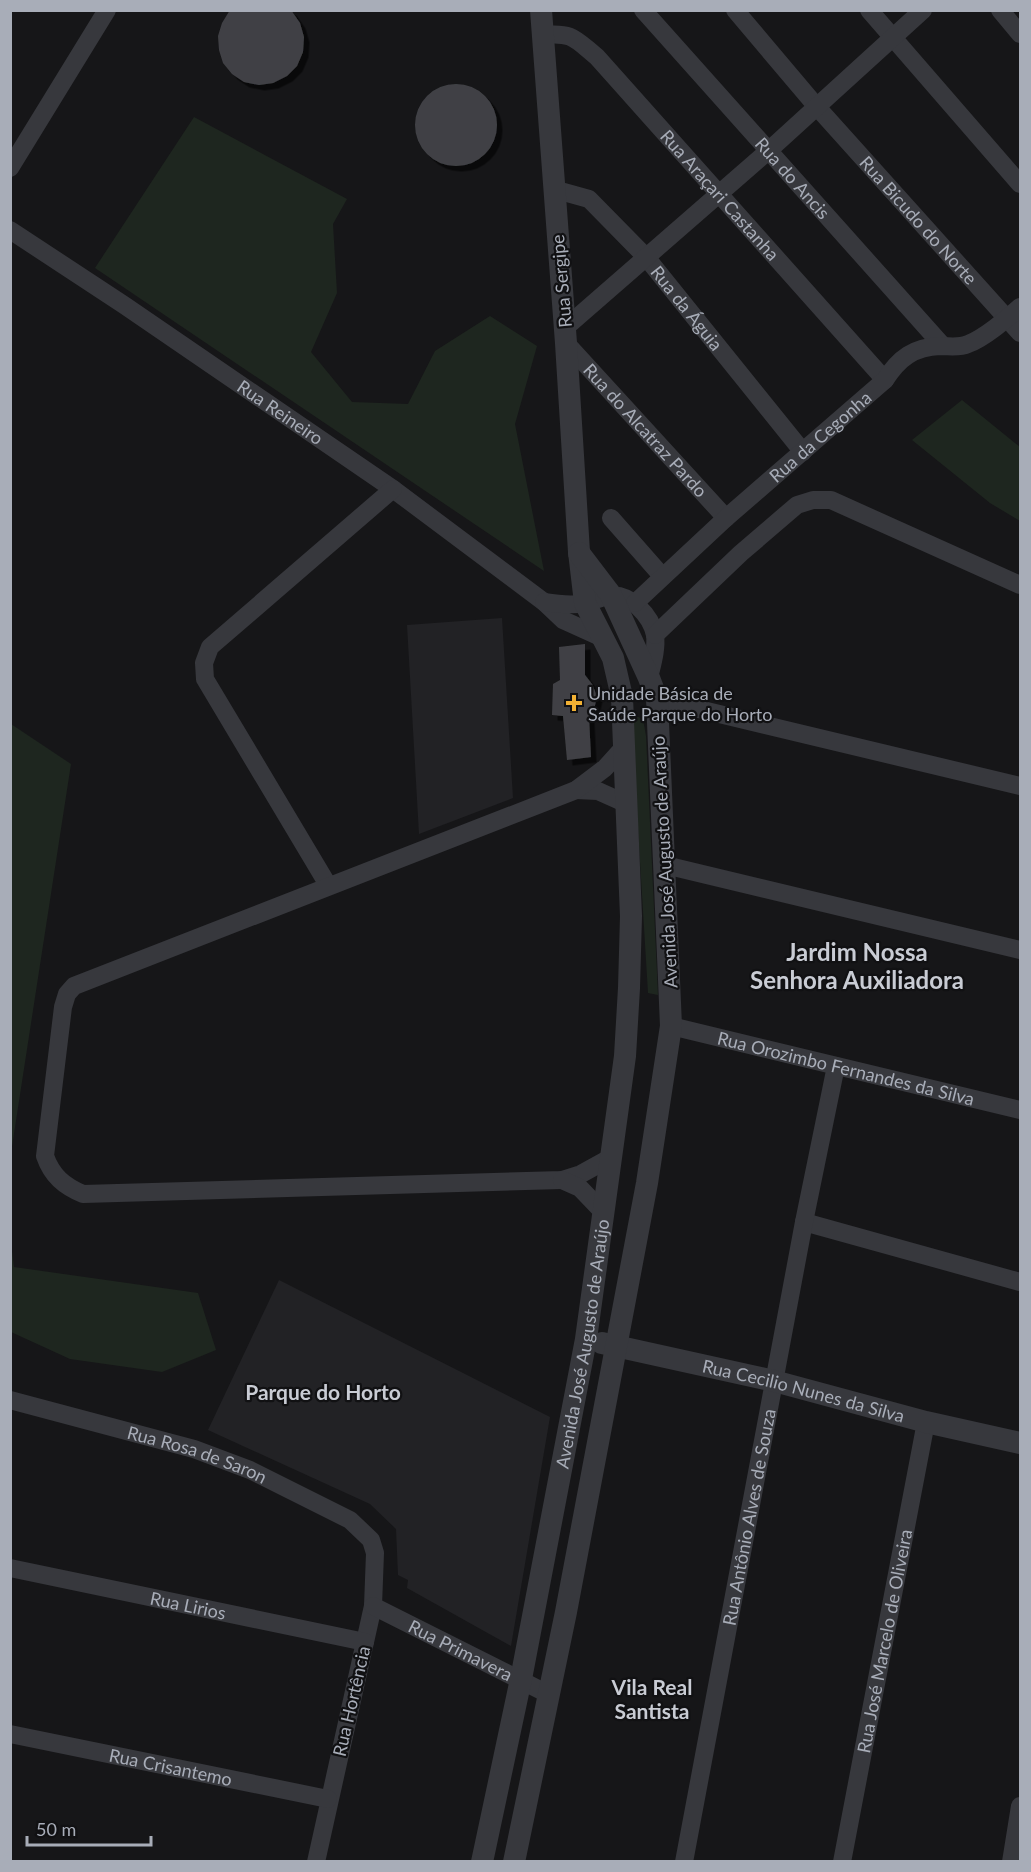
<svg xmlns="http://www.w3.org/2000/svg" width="1031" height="1872" viewBox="0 0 1031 1872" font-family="Lato,sans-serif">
<defs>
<filter id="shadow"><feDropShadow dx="5.5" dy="5.5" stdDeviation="0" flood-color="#0009"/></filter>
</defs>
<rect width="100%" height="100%" fill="#161618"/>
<path fill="#222225" d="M 502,618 L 513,798 L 419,834 L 407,625 Z
M 279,1280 L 550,1417 L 511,1646 L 407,1588 L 408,1580 L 398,1575 L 396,1529 L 370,1504 L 208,1430 Z"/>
<path fill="#1e261f" d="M 194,117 L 347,199 L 333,224 L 337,293 L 311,352 L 352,402 L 408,404 L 435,351 L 490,316 L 537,346 L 515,424 L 544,571 L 95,268 Z
M 962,400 L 1020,447 L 1020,521 L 990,503 L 912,440 Z
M 631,714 L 643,719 L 646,736 L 658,995 L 648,993 Z
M 11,724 L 71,764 L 11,1153 Z
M 11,1243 L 14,1267 L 198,1293 L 216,1350 L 162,1372 L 70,1359 L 11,1332 Z"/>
<path fill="#404145" filter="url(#shadow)" d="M 230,10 L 291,10 L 300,23 L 304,37 L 303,52 L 297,66 L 287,76 L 273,83 L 259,85 L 244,82 L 232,74 L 223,63 L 219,50 L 218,36 L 222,23 Z
M415 125a41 41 0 1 1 82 0a41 41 0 1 1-82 0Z
M 585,644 L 585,675 L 592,684 L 597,696 L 594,710 L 589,717 L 591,757 L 567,760 L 563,716 L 552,715 L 553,684 L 560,680 L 559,647 Z"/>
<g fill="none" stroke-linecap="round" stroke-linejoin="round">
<g stroke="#37383d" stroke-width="18">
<path id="s1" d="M 643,10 L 943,346"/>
<path id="s2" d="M 735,10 L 817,107 L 1020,333"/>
<path d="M 869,10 L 1020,184"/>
<path d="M 1000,10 L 1020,34"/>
<path id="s3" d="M 543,35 C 573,32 575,39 597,57 L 885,380"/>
<path d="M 10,168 L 107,10"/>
<path id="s4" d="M 553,189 L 589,199 L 646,257 L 803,452"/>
<path id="s5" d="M 10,230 L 124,305 L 393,489 L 544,602 L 563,620 L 605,639"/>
<path d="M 565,328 L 767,152 L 923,10"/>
<path id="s6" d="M 566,343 L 726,518"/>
<path d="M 611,518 L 662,576"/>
<path d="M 544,602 C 557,604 572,606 586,603 C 594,601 601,597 608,596 C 630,592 651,616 655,635 C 657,649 652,665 649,678"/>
<path id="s7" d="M 635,603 L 726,518 L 885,380 C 899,358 914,347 940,346 C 950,346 959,348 968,344 C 983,339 1008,318 1020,307"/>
<path d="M 655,635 L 741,553 L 797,505 L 813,500 L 831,500 L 1020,585"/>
<path d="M 657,699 L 1020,786"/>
<path d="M 576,790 L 598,791 L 627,804"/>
<path d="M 665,865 L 1020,950"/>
<path d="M 328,885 L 205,679 L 204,663 L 210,647 L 393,489"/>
<path id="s8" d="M 671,1026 L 1020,1110"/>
<path d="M 610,1158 L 581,1174 L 562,1180 L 83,1194 C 64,1186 52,1176 45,1156 L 63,1007 L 67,994 L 74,986 L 576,790 L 605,768 L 624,747"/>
<path d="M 562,1180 L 580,1188 L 603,1212"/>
<path d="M 804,1222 L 1020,1282"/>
<path id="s9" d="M 10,1400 L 194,1449 L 250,1470 L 350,1520 L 371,1540 L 375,1553 L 373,1606 L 316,1862"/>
<path id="s10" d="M 10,1568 L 365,1642"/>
<path id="s11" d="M 373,1606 L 548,1694"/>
<path id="s12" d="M 10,1734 L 328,1799"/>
<path id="s13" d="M 684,1862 L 804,1222 L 836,1066"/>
<path id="s14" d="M 842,1862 L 926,1422"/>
<path d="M 1011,1862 L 1020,1806"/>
</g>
<g stroke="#37383d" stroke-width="22">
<path id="s15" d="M 602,1343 L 774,1381 L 926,1422 L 1020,1443"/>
<path id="s16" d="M 482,1862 L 521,1679 L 586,1339 L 625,1056 L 629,988 L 631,916 L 622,697 L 613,658 L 585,603 L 579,552 L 566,343 L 541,10"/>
<path d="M 514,1862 L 566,1612 L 647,1183 L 671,1026 L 657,699 L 649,678 L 611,595 L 579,553"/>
</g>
</g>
<path fill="#f2b134" stroke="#111113" stroke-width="2" d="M571 694h6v6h6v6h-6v6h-6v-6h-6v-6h6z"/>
<g text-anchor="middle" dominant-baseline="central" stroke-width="4.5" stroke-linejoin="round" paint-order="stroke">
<g font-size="18" fill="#a8adb8" stroke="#111113">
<text stroke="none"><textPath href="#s1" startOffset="225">Rua do Ancis</textPath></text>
<text stroke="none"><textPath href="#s3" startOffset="246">Rua Araçari Castanha</textPath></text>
<text stroke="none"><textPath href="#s2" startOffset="279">Rua Bicudo do Norte</textPath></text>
<text transform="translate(561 281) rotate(-95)">Rua Sergipe</text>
<text stroke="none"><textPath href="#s4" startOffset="184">Rua da Águia</textPath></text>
<text stroke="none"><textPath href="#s5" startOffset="326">Rua Reineiro</textPath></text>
<text stroke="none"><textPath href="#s6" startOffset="118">Rua do Alcatraz Pardo</textPath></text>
<text stroke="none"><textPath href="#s7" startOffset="249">Rua da Cegonha</textPath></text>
<text transform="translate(664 862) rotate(-93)">Avenida José Augusto de Araújo</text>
<text stroke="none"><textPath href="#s8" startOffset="180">Rua Orozimbo Fernandes da Silva</textPath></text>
<text stroke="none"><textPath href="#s16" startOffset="528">Avenida José Augusto de Araújo</textPath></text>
<text stroke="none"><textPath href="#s15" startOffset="207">Rua Cecilio Nunes da Silva</textPath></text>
<text stroke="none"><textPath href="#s9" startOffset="195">Rua Rosa de Saron</textPath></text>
<text stroke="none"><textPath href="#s13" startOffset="351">Rua Antônio Alves de Souza</textPath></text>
<text stroke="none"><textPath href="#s10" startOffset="182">Rua Lirios</textPath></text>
<text stroke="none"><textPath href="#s14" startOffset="225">Rua José Marcelo de Oliveira</textPath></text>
<text stroke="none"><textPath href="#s11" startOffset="98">Rua Primavera</textPath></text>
<text transform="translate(351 1701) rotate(-77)">Rua Hortência</text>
<text stroke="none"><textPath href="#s12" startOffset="164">Rua Crisantemo</textPath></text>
</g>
<g font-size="18" fill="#a8adb8" stroke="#111113" text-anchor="start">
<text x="588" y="693">Unidade Básica de<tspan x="588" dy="21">Saúde Parque do Horto</tspan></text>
</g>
<g font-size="21" font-weight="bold" fill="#c9ccd4" stroke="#111113">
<text x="323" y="1391">Parque do Horto</text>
<text x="652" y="1686">Vila Real<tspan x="652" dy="24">Santista</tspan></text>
</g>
<g font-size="24" font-weight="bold" fill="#c9ccd4" stroke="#111113">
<text x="857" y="951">Jardim Nossa<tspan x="857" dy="28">Senhora Auxiliadora</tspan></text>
</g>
</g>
<rect width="1031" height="1872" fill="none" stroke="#a8adb8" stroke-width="24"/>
<path d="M27 1836v9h124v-9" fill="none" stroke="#a8adb8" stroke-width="3"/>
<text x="36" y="1836" font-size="18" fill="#a8adb8" stroke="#111113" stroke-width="4.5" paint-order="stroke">50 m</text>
</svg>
